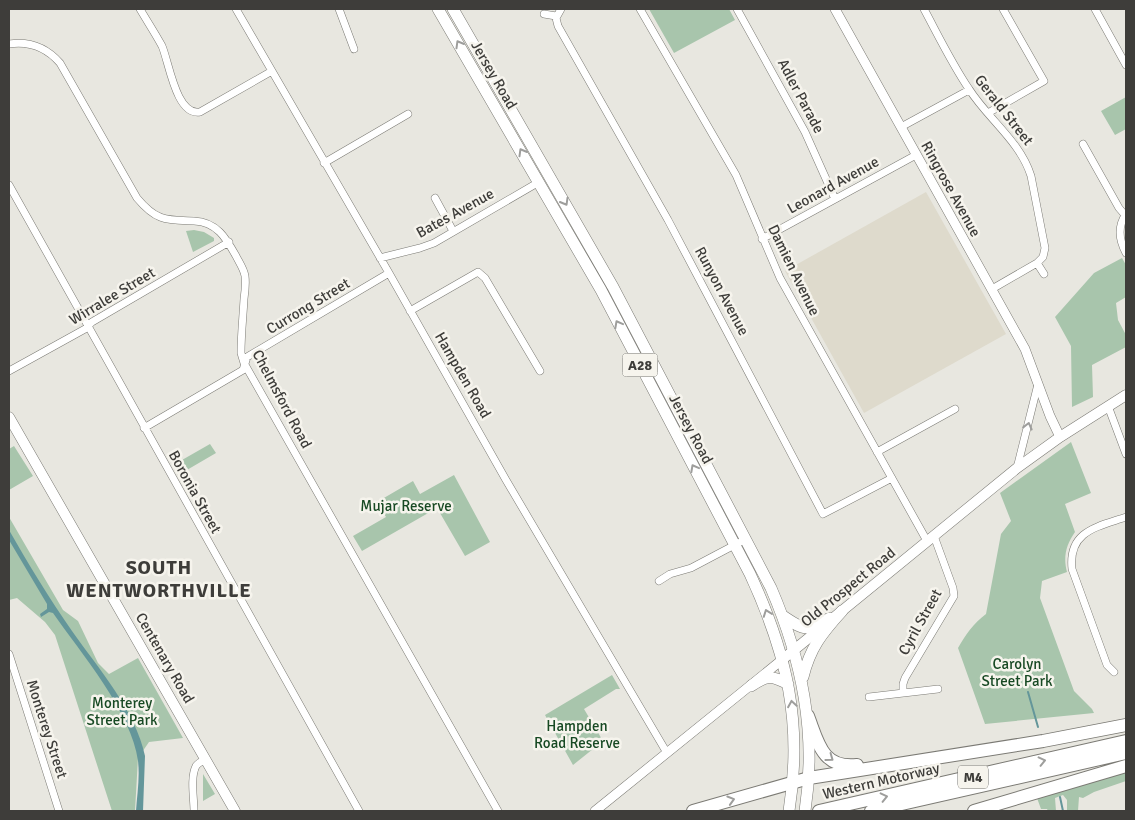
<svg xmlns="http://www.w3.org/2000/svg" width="1135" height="820" viewBox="0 0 1135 820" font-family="Signika,sans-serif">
<rect width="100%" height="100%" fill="#e8e7e0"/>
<path fill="#dedacc" d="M 926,192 L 1006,334 L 864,413 L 785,271 Z"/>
<path fill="#a8c5ac" d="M 649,9 L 729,9 L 735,20 L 674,53 Z
M 1126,97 L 1126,129 L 1115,135 L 1101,111 Z
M 194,230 L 204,232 L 214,238 L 214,241 L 193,252 L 186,231 Z
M 1122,258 L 1126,265 L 1126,297 L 1116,303 L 1118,320 L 1126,335 L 1126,347 L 1092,365 L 1093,397 L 1072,407 L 1071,346 L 1055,317 L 1094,273 Z
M 1071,442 L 1091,493 L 1065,504 L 1075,532 C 1066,545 1063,557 1067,572 L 1042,581 L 1040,598 L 1074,691 L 1092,709 L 1094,713 L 985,724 L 958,648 C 966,634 973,624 986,614 L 1001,534 L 1011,521 L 1000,493 Z
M 210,444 L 216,453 L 180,474 L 175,464 Z
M 14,446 L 33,476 L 9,490 L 9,449 Z
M 454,475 L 490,542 L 465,556 L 433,501 L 426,506 L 430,512 L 362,551 L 353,536 L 386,517 L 377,502 L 413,481 L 420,494 Z
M 9,517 L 63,610 L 78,621 L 98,663 L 109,674 L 138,658 L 183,738 L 149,742 L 138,758 L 135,811 L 112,811 L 55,635 L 45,622 L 17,598 L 9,600 Z
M 612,675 L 620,689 L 616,689 L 584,709 L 603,741 L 573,765 L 545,715 Z
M 1126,772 L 1126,781 L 1094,792 L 1083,798 L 1079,797 L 1078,811 L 1067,811 L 1067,800 L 1063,795 L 1055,798 L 1056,811 L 1048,811 L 1047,809 L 1041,809 L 1037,798 Z
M 203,774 L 215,794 L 203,801 Z"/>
<path fill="#64969a" d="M 9,530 C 29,565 49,598 72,631 C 98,668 136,711 145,756 L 143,811 L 136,811 C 137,795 140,778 138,761 C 132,713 81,653 53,613 L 49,612 L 41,617 L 40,614 L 47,609 L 47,604 L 9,540 Z"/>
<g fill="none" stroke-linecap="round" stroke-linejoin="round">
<path stroke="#64969a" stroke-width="2" d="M 1028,692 L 1038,727
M 1060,797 L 1063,811"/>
<defs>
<path id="minor" d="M 140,9 C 147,21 155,33 162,46 C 169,62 176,116 200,112 L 272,71
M 236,9 L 389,273 L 506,480 L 667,753
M 339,9 L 354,49
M 561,9 L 556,18 L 558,26 L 668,220 L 823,514 L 892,478
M 640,9 L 736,175 L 780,278 L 927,541
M 737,9 L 805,132 L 835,199
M 924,9 C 938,35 952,64 969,89 C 988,119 1020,141 1031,176 L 1045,248 L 1043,257 L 1037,263 L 992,289
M 1095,9 L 1126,65
M 544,14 L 556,16
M 9,44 C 29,41 46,47 60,63 L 137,198 C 157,222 167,220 194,221 C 217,222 226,238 236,256 C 239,262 244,269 245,276 C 246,284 245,292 244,299 C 243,317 241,335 241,353 L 244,363 L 498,811
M 988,113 L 1044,81 L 1003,9
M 901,127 L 969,90
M 1083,144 L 1119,208 L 1125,215
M 324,163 L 408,114
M 9,185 C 127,393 241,604 359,811
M 435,198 L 453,231
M 1126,214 C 1117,227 1119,240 1126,253
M 762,239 L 916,155
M 380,258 L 420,248 L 434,243 L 539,182
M 1037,263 L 1044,274
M 410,311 L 478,272 L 485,278 L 540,371
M 9,371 L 85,329 L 92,322 L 229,242
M 1108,406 L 1126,454
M 144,428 L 243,370 L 247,357 L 389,273
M 877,452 L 955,409
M 1017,468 L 1038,384
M 659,581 L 670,574 L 691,568 L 746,539
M 9,654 L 59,811
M 1114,672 L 1107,665 L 1072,569 C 1068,531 1097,527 1126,517
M 903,693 L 903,684 L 905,678 L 954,596 L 953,588 L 934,536
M 869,697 L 938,689
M 194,811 C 194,798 190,778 196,766 C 198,763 202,761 206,759"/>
<path id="tertiary" d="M 835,9 L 1025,349 L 1050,416 L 1060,437
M 595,811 L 783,659"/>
<path id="secondary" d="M 9,417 L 235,811
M 783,659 L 1017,468 L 1060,437 L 1126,395"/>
<path id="trunk" d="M 438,9 L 601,290 L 750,574 C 787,654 803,723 789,811
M 453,9 L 613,287 L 771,588 C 802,660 817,733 805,811
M 783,616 C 805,631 807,632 830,618
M 803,677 C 810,648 822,633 842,611
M 751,686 C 767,675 771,675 788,684"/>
<path id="motorway" d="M 808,716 C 818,742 822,769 857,765
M 693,811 L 809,778 L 1043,741 L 1126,725
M 819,811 L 1126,741
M 871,811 L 1126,753
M 974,811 L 1126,766"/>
</defs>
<use href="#minor" stroke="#7b7a74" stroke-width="8"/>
<use href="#tertiary" stroke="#7b7a74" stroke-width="10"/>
<use href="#secondary" stroke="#7b7a74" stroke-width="11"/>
<use href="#trunk" stroke="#7b7a74" stroke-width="12"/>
<use href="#motorway" stroke="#7b7a74" stroke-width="14"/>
<use href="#minor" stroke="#fff" stroke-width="7"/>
<use href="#tertiary" stroke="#fff" stroke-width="9"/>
<use href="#secondary" stroke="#fff" stroke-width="10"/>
<use href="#trunk" stroke="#fff" stroke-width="11"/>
<use href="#motorway" stroke="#fff" stroke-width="12"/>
</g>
<defs><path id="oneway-chevron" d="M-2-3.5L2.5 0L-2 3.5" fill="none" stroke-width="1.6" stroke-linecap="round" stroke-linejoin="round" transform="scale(1.25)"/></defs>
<g stroke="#9e9e9c">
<use href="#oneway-chevron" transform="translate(459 44) rotate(-120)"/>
<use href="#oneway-chevron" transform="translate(522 152) rotate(-120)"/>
<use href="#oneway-chevron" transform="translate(565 202) rotate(60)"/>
<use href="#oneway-chevron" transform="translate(618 324) rotate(-118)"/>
<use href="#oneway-chevron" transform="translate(1028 426) rotate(-76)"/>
<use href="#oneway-chevron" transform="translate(694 468) rotate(-118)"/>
<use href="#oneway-chevron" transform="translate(767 613) rotate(-110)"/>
<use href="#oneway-chevron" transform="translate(792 704) rotate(-99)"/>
<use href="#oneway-chevron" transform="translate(830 758) rotate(36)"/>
<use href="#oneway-chevron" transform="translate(1042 761) rotate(-13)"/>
<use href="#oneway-chevron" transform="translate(884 797) rotate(-13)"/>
<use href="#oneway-chevron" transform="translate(731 800) rotate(-17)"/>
</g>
<g text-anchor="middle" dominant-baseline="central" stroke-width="5" stroke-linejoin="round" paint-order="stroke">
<g fill="#f6f4ed" stroke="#757470" stroke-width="1">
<rect x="622.5" y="353.5" width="35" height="23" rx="4"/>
<rect x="958" y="765.5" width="30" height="23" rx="4"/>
</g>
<g font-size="14" font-weight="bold" fill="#3e3d3a">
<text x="640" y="365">A28</text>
<text x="973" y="777">M4</text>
</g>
<g font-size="15" fill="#3e3d3a" stroke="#f6f4ed">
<text transform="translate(494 75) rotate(60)">Jersey Road</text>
<text transform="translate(801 96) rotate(62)">Adler Parade</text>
<text transform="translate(1004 110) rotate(52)">Gerald Street</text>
<text transform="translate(833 185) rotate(-29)">Leonard Avenue</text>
<text transform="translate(951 189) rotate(61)">Ringrose Avenue</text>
<text transform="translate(455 213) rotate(-29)">Bates Avenue</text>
<text transform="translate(794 270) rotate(64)">Damien Avenue</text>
<text transform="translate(722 291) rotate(62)">Runyon Avenue</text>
<text transform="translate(112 296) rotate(-31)">Wirralee Street</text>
<text transform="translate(308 306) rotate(-31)">Currong Street</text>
<text transform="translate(463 375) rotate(60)">Hampden Road</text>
<text transform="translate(282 399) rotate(62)">Chelmsford Road</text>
<text transform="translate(691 429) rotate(62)">Jersey Road</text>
<text transform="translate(195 492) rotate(61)">Boronia Street</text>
<text transform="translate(848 587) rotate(-39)">Old Prospect Road</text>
<text transform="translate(920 622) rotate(-61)">Cyril Street</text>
<text transform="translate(165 658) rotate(60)">Centenary Road</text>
<text transform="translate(47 729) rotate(72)">Monterey Street</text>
<text transform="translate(881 781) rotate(-13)">Western Motorway</text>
</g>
<g font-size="15" fill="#174923" stroke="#f6f4ed">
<text x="406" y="506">Mujar Reserve</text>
<text x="1017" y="664">Carolyn<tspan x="1017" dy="17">Street Park</tspan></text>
<text x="122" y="703">Monterey<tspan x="122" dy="17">Street Park</tspan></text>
<text x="577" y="726">Hampden<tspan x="577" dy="17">Road Reserve</tspan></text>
</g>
<g font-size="20" font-weight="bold" letter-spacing="1" fill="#3e3d3a" stroke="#f6f4ed">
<text x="159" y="567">SOUTH<tspan x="159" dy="23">WENTWORTHVILLE</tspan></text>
</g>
</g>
<rect width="1135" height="820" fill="none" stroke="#3e3d3a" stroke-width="20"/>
</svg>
